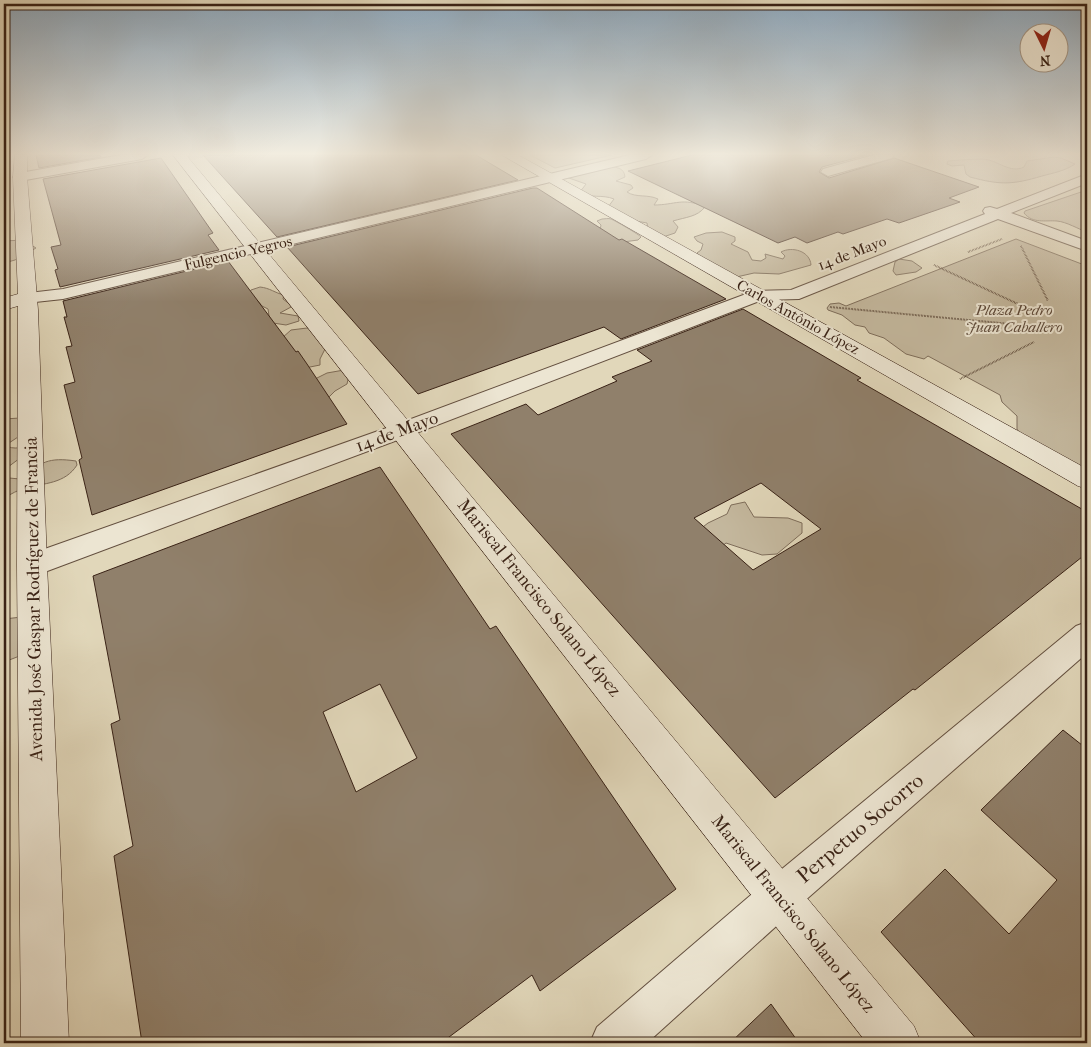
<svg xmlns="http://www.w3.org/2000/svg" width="1091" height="1047" viewBox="0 0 1091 1047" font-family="'IM FELL French Canon',serif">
<rect width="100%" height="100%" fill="#e1d7ba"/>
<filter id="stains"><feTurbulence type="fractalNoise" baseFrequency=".004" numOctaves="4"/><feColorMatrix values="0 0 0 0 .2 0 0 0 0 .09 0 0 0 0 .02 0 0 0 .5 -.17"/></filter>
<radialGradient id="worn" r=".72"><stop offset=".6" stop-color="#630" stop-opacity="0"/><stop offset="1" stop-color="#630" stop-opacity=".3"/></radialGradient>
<path fill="#c4b89e" stroke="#7e6d5a" d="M 530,155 L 612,155 L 555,168 Z
M 1054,157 L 1061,158 L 1075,164 C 1065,171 1053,173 1042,176 C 1012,185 1000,185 970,177 L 966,174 L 964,165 L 952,166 L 947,164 L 948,161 C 960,160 971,159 983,159 C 998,160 1010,174 1024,167 L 1027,161 Z
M 610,166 C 618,168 624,168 625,177 L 616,181 L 631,185 L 633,188 L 627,192 C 636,198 648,194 658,199 L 654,205 C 675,205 683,197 705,207 C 697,217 686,217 673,221 L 678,227 L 675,233 L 663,237 L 648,229 L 647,223 L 625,219 L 608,207 L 614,199 C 602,194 591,199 580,192 L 586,184 L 566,177 Z
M 1081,192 L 1087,193 L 1087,232 C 1078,229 1067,222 1057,221 C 1045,220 1033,224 1024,213 L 1025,211 Z
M 602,219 C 604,219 609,218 611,219 C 614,220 640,235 641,237 L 638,240 L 623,242 L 579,235 L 600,230 L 601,225 L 597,221 Z
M 722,232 L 735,237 L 735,241 L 731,244 L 748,252 L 752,260 L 761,261 L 766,258 L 765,254 L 783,259 L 785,256 L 781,252 C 792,246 810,251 811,265 L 779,274 L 754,273 L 732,278 L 702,261 L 697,253 L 701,250 L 703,244 L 697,241 L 694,237 L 706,233 Z
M 1016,239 L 1087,266 L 1087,478 L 1026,443 L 1017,429 L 1017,416 L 1002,402 L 1000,395 L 928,356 L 924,359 L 906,354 L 884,338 L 869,333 L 865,327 L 855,325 L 842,315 L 828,310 L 827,308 L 830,304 L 839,303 L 846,306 Z
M 23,240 L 36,248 L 15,260 L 4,263 L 4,241 Z
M 899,259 L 912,261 L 922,268 L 916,272 L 896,275 L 893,271 L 895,262 Z
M 260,287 C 270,288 275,293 284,295 L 283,299 L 291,305 L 291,307 L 280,313 L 298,316 L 299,321 L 286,325 L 273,323 L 269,316 L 268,309 L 262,306 L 258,301 L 250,299 L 248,295 L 251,290 Z
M 307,328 L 316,330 L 327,345 L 320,359 L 320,365 L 305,368 L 282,338 L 291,330 Z
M 344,370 L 349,375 L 347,384 L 335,391 L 329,397 L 313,380 L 327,373 Z
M 20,418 L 18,437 L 6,445 C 12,451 25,446 35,447 L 8,467 L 9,478 L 20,479 C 41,462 48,457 76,461 L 77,465 C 65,484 44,483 25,488 C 18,490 11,494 4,498 L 4,419 Z
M 745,502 L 754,517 L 788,518 L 802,523 L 802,533 L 777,554 L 762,555 L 726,543 L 717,550 L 699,530 L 708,523 L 727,514 L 731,505 Z
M 22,617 L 29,646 L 17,657 L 4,662 L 4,619 Z"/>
<path fill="#90806b" stroke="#392216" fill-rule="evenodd" d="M 36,155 L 100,155 L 101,157 L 39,168 Z
M 203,155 L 476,155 L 518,180 L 277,237 Z
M 692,155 L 867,155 L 822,167 L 819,172 L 829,178 L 894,158 L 979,187 L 949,198 L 960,202 L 899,223 L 887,219 L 843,234 L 838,232 L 807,243 L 795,237 L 778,243 L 628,171 Z
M 161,158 L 213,233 L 208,235 L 219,250 L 60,287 L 55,270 L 58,269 L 51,247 L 61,245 L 43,179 Z
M 533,188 L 537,188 L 619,240 L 622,239 L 726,299 L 621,339 L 604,327 L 418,394 L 287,247 Z
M 228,261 L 296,352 L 298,351 L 307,364 L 347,424 L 92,515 L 79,460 L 82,458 L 64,385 L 75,382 L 66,347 L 72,346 L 64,317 L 67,317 L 63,301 Z
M 743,309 L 861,378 L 857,380 L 1087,512 L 1087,553 L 915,690 L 913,689 L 775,798 L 451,434 L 526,404 L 538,415 L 617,381 L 612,377 L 652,361 L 637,350 ZM 761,483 L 821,529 L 753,570 L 694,518 Z
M 380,467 L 490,629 L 496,626 L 676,889 L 540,991 L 532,975 L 441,1043 L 142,1043 L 114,856 L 133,846 L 111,724 L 120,720 L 93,576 ZM 380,684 L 417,758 L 356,792 L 323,712 Z
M 1063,730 L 1087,749 L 1087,1043 L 980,1043 L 881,932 L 945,869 L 1009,934 L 1057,880 L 981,810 Z
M 771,1004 L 799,1043 L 730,1043 Z"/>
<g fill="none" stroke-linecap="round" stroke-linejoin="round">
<defs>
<path id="street" d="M 121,155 L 148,155 L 142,159 L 20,181 L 13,177 L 20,173 Z
M 630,155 L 652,155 L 646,159 L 63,299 L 26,303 L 20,302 L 17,298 L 20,294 L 63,289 Z
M 874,155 L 894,155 L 892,158 L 828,176 L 821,172 L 823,169 Z
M 1087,174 L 1087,183 L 1011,213 L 1087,241 L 1087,251 L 998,219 L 799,299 L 762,300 L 411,435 L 42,573 L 32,576 L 22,573 L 18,565 L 22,557 L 395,425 L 754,291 L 791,290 L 985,214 L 983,211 L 985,208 L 990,207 L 997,209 Z
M 1087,622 L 1087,653 L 793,911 L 647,1043 L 590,1043 L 597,1027 L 765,883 L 1076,626 Z"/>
<path id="secondary" d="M 15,155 L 27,155 L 27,177 L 38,310 L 47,565 L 69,1043 L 21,1043 L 17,565 L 18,306 L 4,310 L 4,298 L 18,294 L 13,177 Z
M 173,155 L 186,155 L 914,1026 L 921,1043 L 867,1043 Z
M 502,155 L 518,155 L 1087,469 L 1087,489 L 1078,486 Z"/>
</defs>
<use href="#street" stroke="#634f3f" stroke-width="2"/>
<use href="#secondary" stroke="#392216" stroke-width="1"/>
<path stroke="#392216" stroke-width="2" stroke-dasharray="0.5 1" stroke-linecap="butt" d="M 1021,246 L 1048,301
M 968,252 L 1002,239
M 934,265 L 1018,304
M 830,307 L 1011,324
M 960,379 L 1034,342"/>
<use href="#street" fill="#ece5d2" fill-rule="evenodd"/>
<use href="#secondary" fill="#ece5d2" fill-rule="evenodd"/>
</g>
<linearGradient id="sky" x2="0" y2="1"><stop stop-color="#8ea9bf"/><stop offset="0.51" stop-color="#f2ede0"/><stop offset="1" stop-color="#f2ede0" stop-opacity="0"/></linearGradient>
<rect width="1091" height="302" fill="url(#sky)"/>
<g text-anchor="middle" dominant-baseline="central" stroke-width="4" stroke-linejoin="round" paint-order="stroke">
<g font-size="15" fill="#392216" stroke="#ece5d2">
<text transform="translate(238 253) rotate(-13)">Fulgencio Yegros</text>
<text transform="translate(852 253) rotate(-21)">14 de Mayo</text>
<text transform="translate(798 317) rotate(29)">Carlos Antônio López</text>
</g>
<g font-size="15" font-style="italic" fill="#5c4838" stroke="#ece5d2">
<text x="1014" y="310">Plaza Pedro<tspan x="1014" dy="17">Juan Caballero</tspan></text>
</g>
<g font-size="18" fill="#392216" stroke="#ece5d2">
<text transform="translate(397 432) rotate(-20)">14 de Mayo</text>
<text transform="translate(539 598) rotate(51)">Mariscal Francisco Solano López</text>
<text transform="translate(34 599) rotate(-91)">Avenida José Gaspar Rodríguez de Francia</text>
<text transform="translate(793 914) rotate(51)">Mariscal Francisco Solano López</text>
</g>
<g font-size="21" fill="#392216" stroke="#ece5d2">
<text transform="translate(860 828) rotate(-40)">Perpetuo Socorro</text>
</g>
</g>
<rect width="1091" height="1047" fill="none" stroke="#e1d7ba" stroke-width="20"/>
<rect x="5" y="5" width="1081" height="1037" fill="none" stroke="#392216" stroke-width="2.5"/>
<rect x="10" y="10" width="1071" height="1027" fill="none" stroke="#392216"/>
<g transform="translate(1044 48) rotate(175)"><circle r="24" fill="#ece5d2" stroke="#a49787"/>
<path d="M0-4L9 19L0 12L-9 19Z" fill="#8f2418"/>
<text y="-8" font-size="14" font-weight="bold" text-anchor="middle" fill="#392216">N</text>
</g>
<rect width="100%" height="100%" filter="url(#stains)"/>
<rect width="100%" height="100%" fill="url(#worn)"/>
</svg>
